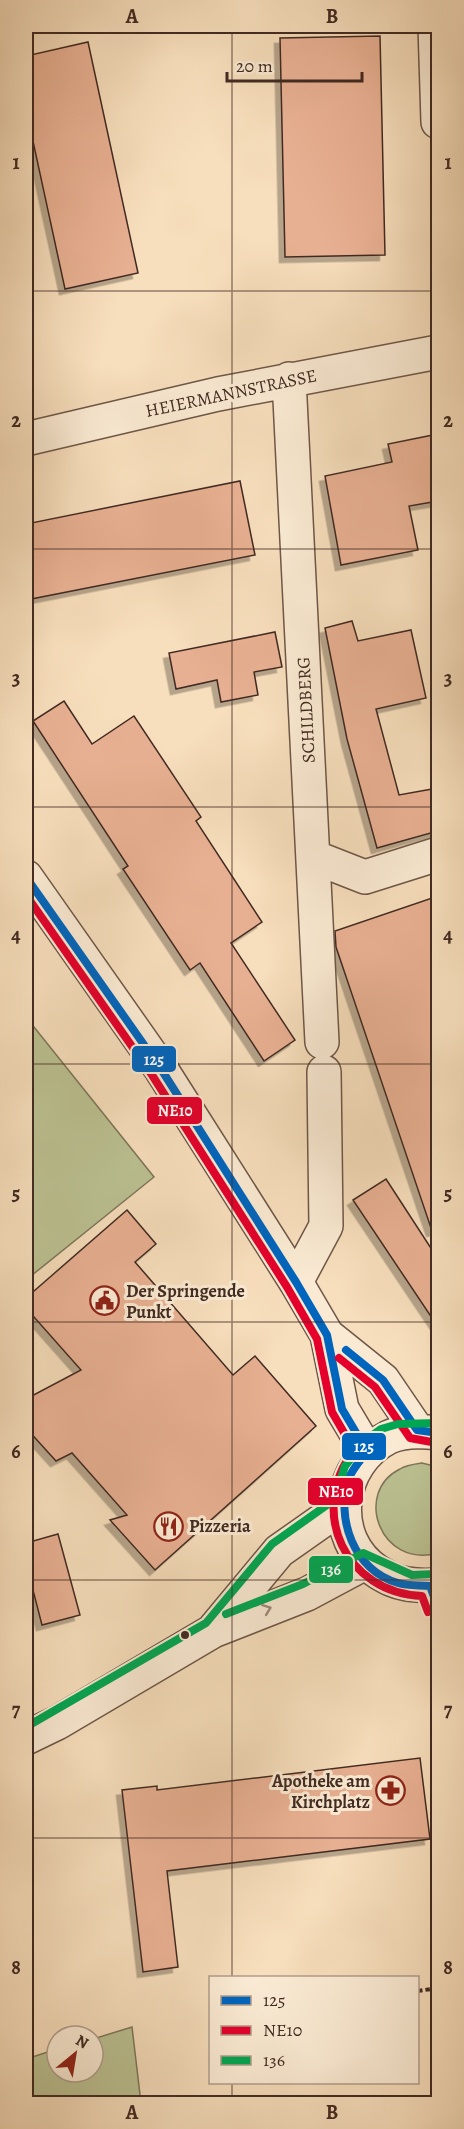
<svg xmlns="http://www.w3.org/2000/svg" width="464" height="2129" viewBox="0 0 464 2129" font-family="Alegreya,serif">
<defs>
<filter id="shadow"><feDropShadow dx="-5.5" dy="5.5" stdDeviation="0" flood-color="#0004"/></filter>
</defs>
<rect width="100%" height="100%" fill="#f7debc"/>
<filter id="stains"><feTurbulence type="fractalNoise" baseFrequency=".00333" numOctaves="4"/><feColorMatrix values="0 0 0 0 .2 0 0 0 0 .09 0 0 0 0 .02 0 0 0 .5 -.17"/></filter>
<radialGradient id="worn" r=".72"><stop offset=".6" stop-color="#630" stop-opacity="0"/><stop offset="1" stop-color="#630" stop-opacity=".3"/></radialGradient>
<path fill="#bbc192" stroke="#7e765a" stroke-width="1.5" d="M 26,1017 L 154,1177 L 26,1280 Z
M 422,1463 L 438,1467 L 438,1553 C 380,1569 353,1492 400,1469 C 406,1465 415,1464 422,1463 Z
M 132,2027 L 141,2103 L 26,2103 L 26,2059 L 57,2049 L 57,2072 L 93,2072 L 93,2039 Z"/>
<path fill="#e8b092" stroke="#412a22" stroke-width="1.5" filter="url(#shadow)" d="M 380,36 L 385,255 L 285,257 L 280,38 Z
M 88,42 L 138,273 L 65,289 L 26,109 L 26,56 Z
M 438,434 L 438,501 L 409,506 L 418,550 L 341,565 L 325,476 L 392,462 L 388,444 Z
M 240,481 L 255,555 L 26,600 L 26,524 Z
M 352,621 L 358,641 L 411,630 L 426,698 L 376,709 L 399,795 L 438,788 L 438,831 L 377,848 L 347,739 L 325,628 Z
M 275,632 L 282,667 L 254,672 L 258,695 L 221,702 L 217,680 L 176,689 L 169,653 Z
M 64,701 L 92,744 L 134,716 L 201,817 L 196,821 L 262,922 L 231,943 L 295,1040 L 264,1061 L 200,963 L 190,970 L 123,869 L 128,866 L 33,721 Z
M 438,896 L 438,1230 L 432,1231 L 336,947 L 335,931 Z
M 386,1179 L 438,1259 L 438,1327 L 353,1200 Z
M 127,1210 L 156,1244 L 135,1262 L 233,1375 L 255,1356 L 316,1426 L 155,1570 L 110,1520 L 127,1515 L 72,1453 L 56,1461 L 26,1428 L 26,1399 L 81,1370 L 26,1308 L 26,1298 Z
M 58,1534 L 80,1615 L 42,1625 L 26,1563 L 26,1543 Z
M 420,1758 L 430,1839 L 167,1871 L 178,1967 L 143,1972 L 122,1790 L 157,1786 L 157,1790 Z"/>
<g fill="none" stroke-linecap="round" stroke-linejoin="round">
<defs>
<path id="minor" d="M 435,26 L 438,122
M 289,379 L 322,1042
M 26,439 L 218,394 L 438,352
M 314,857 L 365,877 L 438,854
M 26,877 L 161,1069 L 296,1282 L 327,1335 L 342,1409 L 367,1451
M 296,1282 L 326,1226 L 324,1072
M 327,1335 L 383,1380 L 417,1430
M 438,1433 C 422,1431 404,1430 389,1437 C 337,1463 327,1539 378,1572 C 388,1578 395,1582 407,1584 C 418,1585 428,1587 438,1584
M 215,1628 L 279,1551 L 343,1506
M 26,1738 L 57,1723 L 213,1631 L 307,1594 L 365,1563"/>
</defs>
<use href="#minor" stroke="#6e5748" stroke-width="36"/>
<path stroke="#412a22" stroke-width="4" stroke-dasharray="4.5 3" stroke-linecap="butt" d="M 418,1991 L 438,1988"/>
<use href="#minor" stroke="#faead3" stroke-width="33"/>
<defs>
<path id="bus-1" d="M 26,877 L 161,1069 L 296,1282 L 327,1335 L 342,1409 L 367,1451 C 361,1460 353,1468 349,1478 C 335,1518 354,1571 398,1583 C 408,1586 419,1585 430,1586 L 438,1608
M 346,1350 L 383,1380 L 417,1430 L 438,1433"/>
<path id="bus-2" d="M 26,895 L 152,1075 L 287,1287 L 317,1339 L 332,1412 L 354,1450 C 307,1512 346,1593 422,1596 L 428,1612
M 339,1358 L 375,1387 L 410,1438 L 437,1443"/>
<path id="bus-3" d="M 226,1614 L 303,1584 L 363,1553 L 412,1575 L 436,1574
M 26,1727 L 206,1623 L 272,1544 L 334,1500 L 345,1466 L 367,1439 L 381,1429 L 398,1424 L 438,1423"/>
</defs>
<use href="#bus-1" stroke="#faead3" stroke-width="12"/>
<use href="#bus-2" stroke="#faead3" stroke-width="12"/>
<use href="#bus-3" stroke="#faead3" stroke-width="12"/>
<use href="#bus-1" stroke="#0065bd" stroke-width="8"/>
<use href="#bus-2" stroke="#e4002b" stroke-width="8"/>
<use href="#bus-3" stroke="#00a651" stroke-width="8"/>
</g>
<defs><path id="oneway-chevron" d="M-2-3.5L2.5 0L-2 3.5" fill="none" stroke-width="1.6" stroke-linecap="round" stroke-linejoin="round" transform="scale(1.5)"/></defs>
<use stroke="#9e8a7a" href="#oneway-chevron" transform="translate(267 1609) rotate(-21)"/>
<path fill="none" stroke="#412a22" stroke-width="1.5" stroke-opacity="0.55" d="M 232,26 L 232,1978M 26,291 L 438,291M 26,549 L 438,549M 26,807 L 438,807M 26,1064 L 438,1064M 26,1322 L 438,1322M 26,1580 L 438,1580M 26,1838 L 438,1838M 232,2082 L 232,2104"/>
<defs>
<symbol id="civic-ring" viewBox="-11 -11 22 22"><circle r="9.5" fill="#faead3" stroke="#8f2418" stroke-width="1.5"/><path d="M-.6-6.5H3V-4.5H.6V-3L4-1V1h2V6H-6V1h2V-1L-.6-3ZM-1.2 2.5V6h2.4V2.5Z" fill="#8f2418"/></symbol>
<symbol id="restaurant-ring" viewBox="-11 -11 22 22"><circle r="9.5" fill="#faead3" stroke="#8f2418" stroke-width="1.5"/><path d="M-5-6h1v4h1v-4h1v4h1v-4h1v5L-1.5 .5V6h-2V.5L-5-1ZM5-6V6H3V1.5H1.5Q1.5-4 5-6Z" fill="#8f2418"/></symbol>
<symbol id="pharmacy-ring" viewBox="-11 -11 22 22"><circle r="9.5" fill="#faead3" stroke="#8f2418" stroke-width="1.5"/><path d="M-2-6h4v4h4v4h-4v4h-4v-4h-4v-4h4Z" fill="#8f2418"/></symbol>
</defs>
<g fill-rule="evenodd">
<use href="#civic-ring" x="88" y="1284" width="33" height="33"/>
<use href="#restaurant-ring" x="152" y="1510" width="33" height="33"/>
<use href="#pharmacy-ring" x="374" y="1774" width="33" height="33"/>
</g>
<circle fill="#412a22" stroke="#faead3" stroke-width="2" cx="185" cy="1635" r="5"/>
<g text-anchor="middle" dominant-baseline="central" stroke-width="6" stroke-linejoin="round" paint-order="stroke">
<g font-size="18" fill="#412a22" stroke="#faead3">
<text transform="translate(231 393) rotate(-12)">HEIERMANNSTRASSE</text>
<text transform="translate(306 710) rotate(-93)">SCHILDBERG</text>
</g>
<g font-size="18" font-weight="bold" fill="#412a22" stroke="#faead3" text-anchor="start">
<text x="126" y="1291">Der Springende<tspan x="126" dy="21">Punkt</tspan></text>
<text x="189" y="1526">Pizzeria</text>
<text x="370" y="1781" text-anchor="end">Apotheke am<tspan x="370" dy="21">Kirchplatz</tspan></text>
</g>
</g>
<g stroke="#faead3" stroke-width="2">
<rect x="131" y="1045" width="46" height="28" rx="6" fill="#0065bd"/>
<rect x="146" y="1096" width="57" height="29" rx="6" fill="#e4002b"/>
<rect x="341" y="1432" width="46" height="29" rx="6" fill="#0065bd"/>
<rect x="307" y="1477" width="57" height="29" rx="6" fill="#e4002b"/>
<rect x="308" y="1555" width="46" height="29" rx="6" fill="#00a651"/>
</g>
<g font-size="16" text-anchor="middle" font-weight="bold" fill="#fff">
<text x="154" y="1065">125</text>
<text x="175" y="1116">NE10</text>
<text x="364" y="1452">125</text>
<text x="336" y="1497">NE10</text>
<text x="331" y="1575">136</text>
</g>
<rect width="464" height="2129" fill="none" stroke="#f7debc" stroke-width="66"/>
<rect x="209" y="1976" width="210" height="108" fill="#faead3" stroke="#b09d8c" stroke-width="1.5"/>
<rect x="221" y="1996" width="30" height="9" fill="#0065bd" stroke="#b09d8c" stroke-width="1.5"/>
<text x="263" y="2006" font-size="18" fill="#412a22">125</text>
<rect x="221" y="2026" width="30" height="9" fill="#e4002b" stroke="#b09d8c" stroke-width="1.5"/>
<text x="263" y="2036" font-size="18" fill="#412a22">NE10</text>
<rect x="221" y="2056" width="30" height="9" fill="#00a651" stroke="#b09d8c" stroke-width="1.5"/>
<text x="263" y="2066" font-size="18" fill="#412a22">136</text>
<g transform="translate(75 2054) rotate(30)"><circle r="28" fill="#faead3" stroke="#b09d8c" stroke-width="1.5"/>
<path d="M0-4.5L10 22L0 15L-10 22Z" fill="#8f2418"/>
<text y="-9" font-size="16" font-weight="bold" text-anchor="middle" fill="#412a22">N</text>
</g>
<path d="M227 72v9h135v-9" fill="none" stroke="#412a22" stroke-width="3"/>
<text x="236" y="72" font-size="18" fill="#412a22" stroke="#faead3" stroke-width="4.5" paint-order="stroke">20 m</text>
<rect x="33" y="33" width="398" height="2063" fill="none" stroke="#412a22" stroke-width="2"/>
<g font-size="20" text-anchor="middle" font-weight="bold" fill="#412a22">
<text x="132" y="23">A</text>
<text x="332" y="23">B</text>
<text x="16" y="169">1</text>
<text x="448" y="169">1</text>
<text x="16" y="427">2</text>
<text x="448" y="427">2</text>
<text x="16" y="685">3</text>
<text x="448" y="685">3</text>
<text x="16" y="942">4</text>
<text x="448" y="942">4</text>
<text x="16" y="1200">5</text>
<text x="448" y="1200">5</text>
<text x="16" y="1458">6</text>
<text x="448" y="1458">6</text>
<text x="16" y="1716">7</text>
<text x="448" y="1716">7</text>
<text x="16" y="1974">8</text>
<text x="448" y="1974">8</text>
<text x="132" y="2119">A</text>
<text x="332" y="2119">B</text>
</g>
<rect width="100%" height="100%" filter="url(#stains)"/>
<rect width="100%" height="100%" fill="url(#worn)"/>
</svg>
